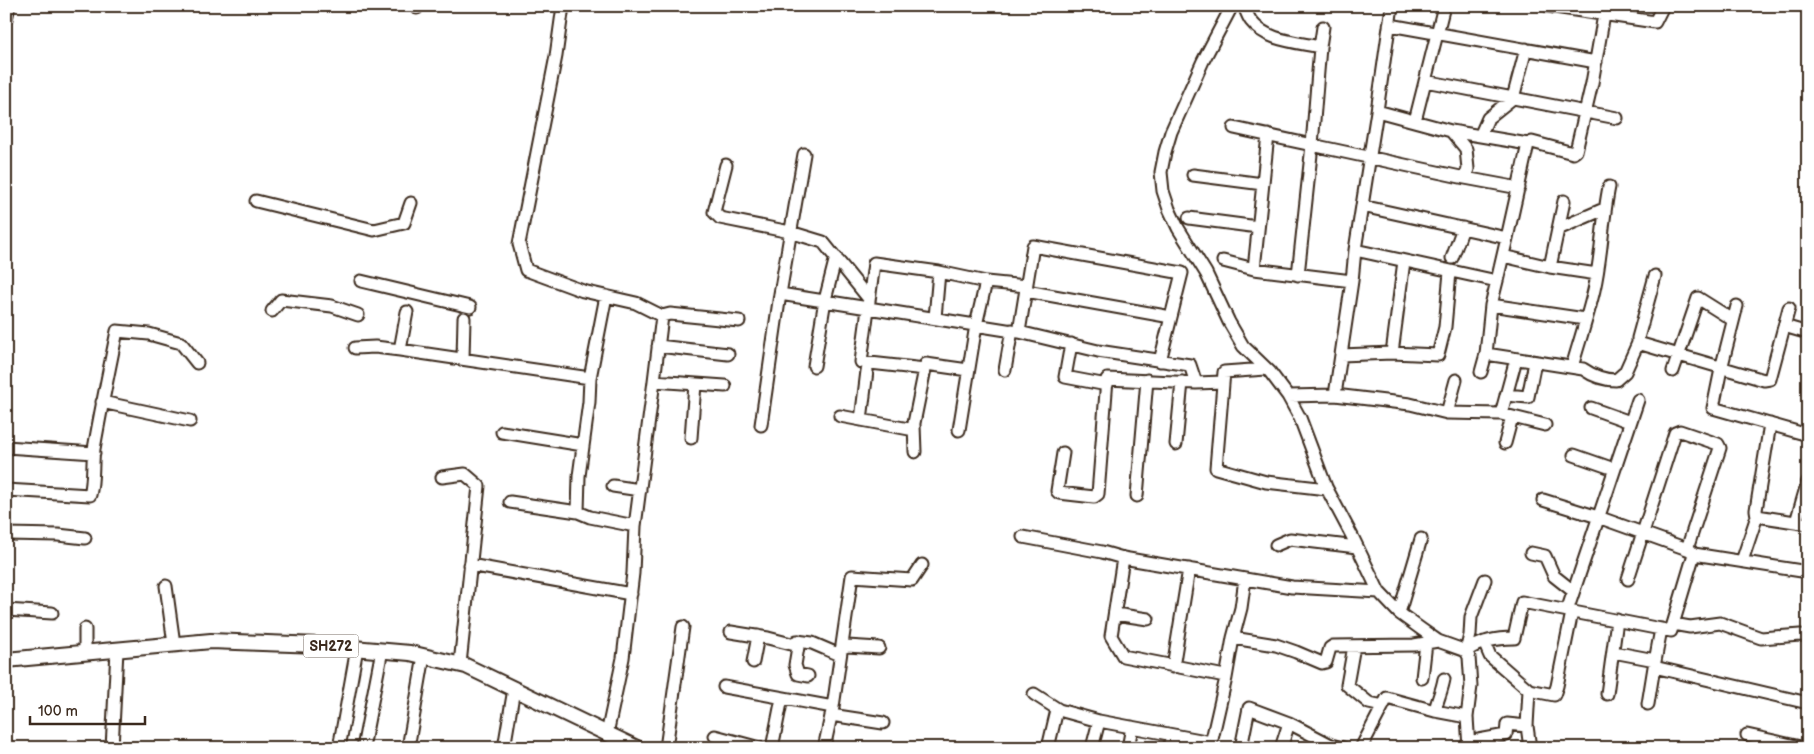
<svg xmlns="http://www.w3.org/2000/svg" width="1814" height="754" viewBox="0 0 1814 754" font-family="'Balsamiq Sans',sans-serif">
<rect width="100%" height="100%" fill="#fff"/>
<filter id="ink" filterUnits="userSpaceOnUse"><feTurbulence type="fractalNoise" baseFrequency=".02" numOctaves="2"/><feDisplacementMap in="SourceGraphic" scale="10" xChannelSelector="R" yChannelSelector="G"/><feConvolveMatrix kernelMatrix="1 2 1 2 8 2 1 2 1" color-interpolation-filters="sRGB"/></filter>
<g filter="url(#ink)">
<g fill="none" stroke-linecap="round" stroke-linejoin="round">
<defs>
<path id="minor" d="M 563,6 L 556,56 L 519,244 L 526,270 L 583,291 L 636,303 L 662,316 L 670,314 L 739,321
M 1232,6 L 1203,61 L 1171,132 L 1165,152 L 1161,172 L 1163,191 L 1169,209 L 1178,228 L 1206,273 L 1229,322 L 1243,346 L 1270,372 L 1288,396 L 1300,418 L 1326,487 L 1352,536 L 1379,592 L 1399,613 L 1421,629 L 1438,641 L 1466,651 L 1469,657 L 1471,686 L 1467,717 L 1469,748
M 1244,6 C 1246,11 1248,17 1251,21 C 1266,41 1297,42 1320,47 L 1323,27
M 1548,6 L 1655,22 L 1663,6
M 417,8 L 418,6
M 6,19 L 9,6
M 1390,25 L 1596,62
M 1320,47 L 1312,145 L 1465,178 L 1519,188
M 1425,81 L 1617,118
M 1377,111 L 1451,131 L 1466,149 L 1468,169 L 1465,178
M 1415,121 L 1444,6
M 1234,128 L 1312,145 L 1298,275
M 1451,131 L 1528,144
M 1480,136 L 1488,118 L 1513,98 L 1526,49
M 804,154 L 780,294 L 1019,332 L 1098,351 L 1190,365 L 1196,383
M 726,165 L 714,212 L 720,218 L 790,232 L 823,242 L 869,299
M 1193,175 L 1263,184
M 256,201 L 374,230 L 404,223 L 411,203
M 1189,218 L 1258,227
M 1558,229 L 1604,209
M 1507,238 L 1528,144 L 1532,142 L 1573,153 L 1576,151 L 1592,83 L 1604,15
M 1355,250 L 1497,281 L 1507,238 L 1362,206
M 1503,256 L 1550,267 L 1597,274
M 1452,258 L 1463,228
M 1223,261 L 1254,269 L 1352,281
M 1550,267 L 1564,201
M 1254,269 L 1268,135
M 361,281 L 470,307
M 1497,281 L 1491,305 L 1486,354 L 1583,369 C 1593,376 1604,380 1616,380 L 1625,372 L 1638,343 L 1638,338 L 1655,276
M 606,296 L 590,378 L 589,402 L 579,476 L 578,512 L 590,517 L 635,526
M 1491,305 L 1585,319
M 1737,306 L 1721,369 L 1713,408 L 1808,435
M 272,311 L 281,300 L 332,306 L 358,315
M 662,316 L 654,381 L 725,386
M 935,318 L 939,272
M 1784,326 L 1808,333
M 1019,332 L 1033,246 L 1182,273 L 1171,317 L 1026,291
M 1638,343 L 1764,380 L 1770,379 L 1789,308
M 1071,344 L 1065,377 L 1107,385
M 658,346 L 728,354
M 355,348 L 375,347 L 400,350 L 590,378
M 400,350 L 407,312
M 1392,353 L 1404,261
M 1341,355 L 1392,353 L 1438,355 L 1445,327 L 1450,272
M 463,359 L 464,318
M 1160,361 L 1171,317
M 814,366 L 825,300 L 836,257
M 1572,367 C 1579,342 1588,316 1594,290 C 1602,256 1602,221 1609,187
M 925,369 L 861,362 L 874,263 L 939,272 L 986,282 L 1026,286
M 1266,369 L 1224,372 L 1216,468 L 1266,482 L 1327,489
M 1005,370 L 1012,330
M 1673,371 L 1698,298 L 1733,320
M 1481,372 L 1486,354
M 1335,395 L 1352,281 L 1355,250 L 1377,111 L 1392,6
M 1506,395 L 1528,397 L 1535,362
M 1288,396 L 1335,395 L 1410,404 L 1447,413 L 1501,414 L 1545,425
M 102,402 L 190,421
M 1591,408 L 1630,422
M 1447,413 L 1456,380
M 1501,414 L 1516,359
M 840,416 L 909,429 L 913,428 L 926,364 L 968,370
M 861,420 L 867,371
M 1770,424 L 1756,510 L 1757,516 L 1808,524
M 761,425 L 780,294
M 914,425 L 915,452
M 959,430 L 976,325 L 986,282
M 502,432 L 583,445
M 691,438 L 695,384
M 1505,443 L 1512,417
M 1176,444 L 1182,382
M 6,447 L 94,453
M 1063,453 L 1057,491 L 1059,493 L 1094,497 L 1098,494 L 1107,379 L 1196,383 L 1223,382
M 1574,455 L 1614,469
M 442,477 L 465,474 L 479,486 L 460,664
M 613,486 L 640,490
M 6,490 L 90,495 C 94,479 92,464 94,449 C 101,409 109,370 117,331 L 149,334 L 181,343 L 197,363
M 1137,496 L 1147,380
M 1543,500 L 1598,517 L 1690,550 L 1694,554 L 1808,572
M 510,502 L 578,512
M 1796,522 L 1808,481
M 6,534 L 58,535 L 85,538
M 1023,537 L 1102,552 L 1123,558 L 1292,587 L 1379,592
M 1276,545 L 1290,539 L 1357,547
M 1531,553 L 1545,556 L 1554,576 L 1573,591
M 1123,558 L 1111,636 L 1123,656 L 1225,676
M 1742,561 L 1757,516
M 470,565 L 631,594
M 1628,579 L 1675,433 L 1680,431 L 1718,444 L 1720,448 L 1687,549
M 166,586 L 174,644
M 6,610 L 52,613
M 1567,611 L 1638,400
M 1399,613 L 1421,539
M 1115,614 L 1148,619
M 1673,624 L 1690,627 L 1720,623 L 1761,638 L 1800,635 L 1808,636
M 1661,629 L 1654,667 L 1808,703
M 731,632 L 768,638 L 795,645 L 797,641 L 812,643 L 840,655
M 1233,638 L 1276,645 L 1296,652 L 1322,663 L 1326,662 L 1330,648 L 1333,646 L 1414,645 L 1438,641
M 799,641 L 795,665 L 798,674 L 808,676
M 1484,642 L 1490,656 L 1529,690 L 1527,726 L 1530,748
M 1354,646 L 1347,685 L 1369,703 L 1383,706
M 841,649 L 847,646 L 879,648
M 1466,651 C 1482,641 1495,638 1514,638 L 1522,602 L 1671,631 L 1694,554
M 1466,651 L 1470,635 L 1471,617 L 1485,580
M 1613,652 L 1655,660
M 85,653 L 85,629
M 753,662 L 758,636
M 1173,667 L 1189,569
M 1422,678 L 1426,643
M 724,687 L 833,707
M 1529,690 L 1554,695 L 1557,686 L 1572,612
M 1034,694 L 1059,710
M 1607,694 L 1617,620
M 1648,704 L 1654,667
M 1435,711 C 1437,700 1442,691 1444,679
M 831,715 L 883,723
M 607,734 L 623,658 L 633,573 L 635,526 L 654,381
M 1747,735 L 1805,748
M 715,736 L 760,748
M 1468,742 L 1506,735 L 1507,724 L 1527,726
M 112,748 L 117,650
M 339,748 L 357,648
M 363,748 L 382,650
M 408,748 L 424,656
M 504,748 L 514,689
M 666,748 L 683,627
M 772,748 L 782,698
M 824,748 L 833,707 L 852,576 L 912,580 L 922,565
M 1048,748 L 1056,714 L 1059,710 L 1099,721 L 1211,742
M 1092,748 L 1099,721
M 1128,748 L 1132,727
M 1169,748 L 1172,735
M 1210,748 L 1226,678 L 1233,638 L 1241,608 L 1245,579
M 1241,748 L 1249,708 L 1289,723 L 1331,745 L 1343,748
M 1281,748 L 1289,723
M 1361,748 L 1387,698 L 1435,711 L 1467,717"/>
<path id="major" d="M 6,660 L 211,641 L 319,645 L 410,653 L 466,666 L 637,748"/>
</defs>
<use href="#minor" stroke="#3b2a1e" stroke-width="15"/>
<use href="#major" stroke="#3b2a1e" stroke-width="18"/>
<use href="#minor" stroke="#fff" stroke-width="11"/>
<use href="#major" stroke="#fff" stroke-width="14"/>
</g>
</g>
<g text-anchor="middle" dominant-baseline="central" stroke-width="5" stroke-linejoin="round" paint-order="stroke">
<rect fill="#fff" stroke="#766a62" stroke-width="1" x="303.5" y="634.5" width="55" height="23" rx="4"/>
<g font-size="14" font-weight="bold" fill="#3b2a1e">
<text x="331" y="646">SH272</text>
</g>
</g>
<rect width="1814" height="754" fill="none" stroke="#fff" stroke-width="25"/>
<rect x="12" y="12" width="1789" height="729" fill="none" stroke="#3b2a1e" stroke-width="2" filter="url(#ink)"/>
<path d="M30 716v8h115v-8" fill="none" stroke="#3b2a1e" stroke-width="2.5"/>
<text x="38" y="716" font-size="15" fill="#3b2a1e" stroke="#ffffff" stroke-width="4" paint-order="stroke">100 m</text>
</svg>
